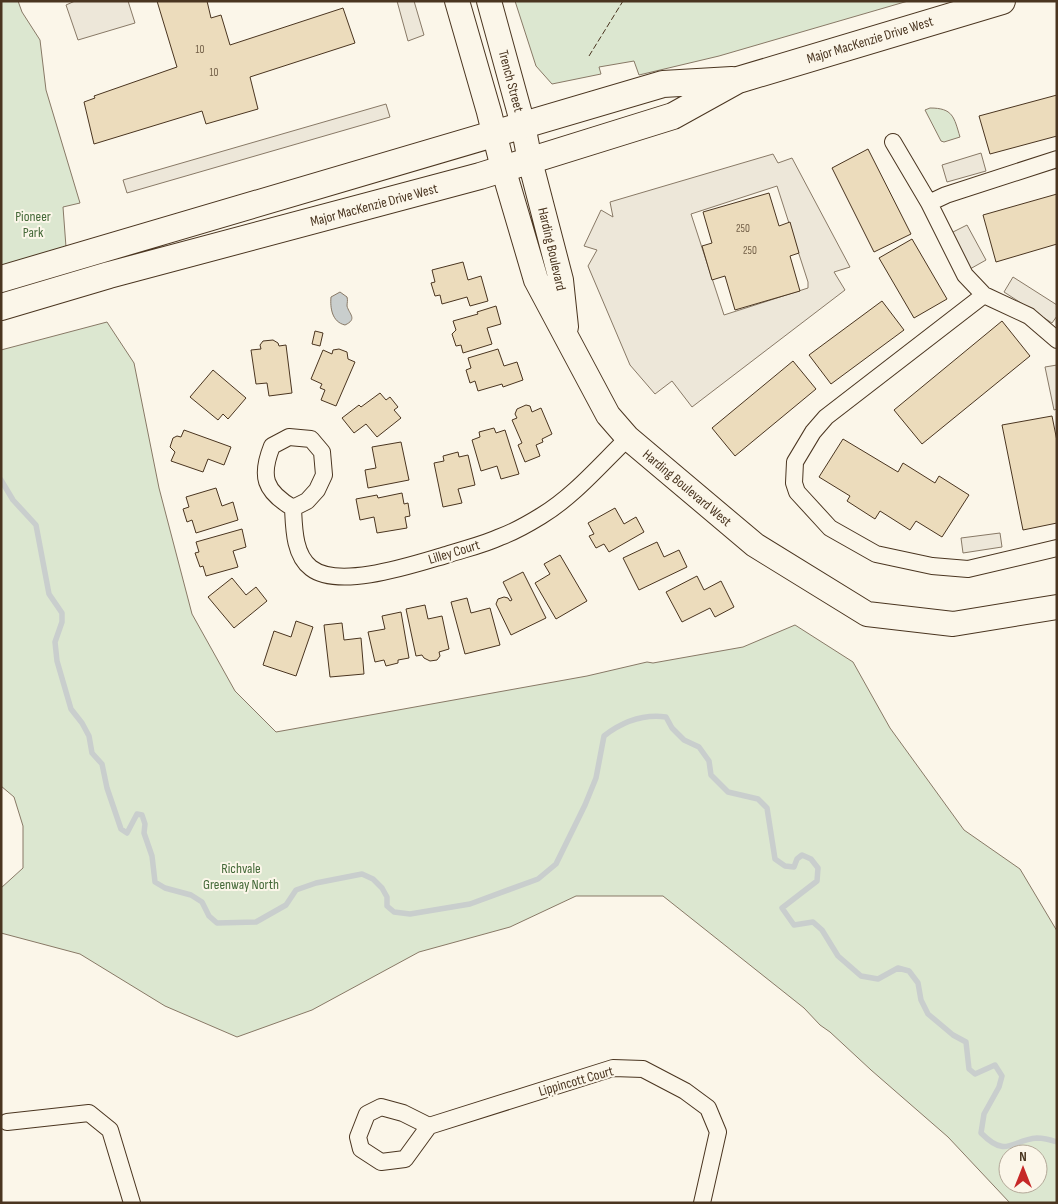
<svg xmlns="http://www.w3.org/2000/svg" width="1058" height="1204" viewBox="0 0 1058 1204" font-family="'Sofia Sans Condensed',sans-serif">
<rect width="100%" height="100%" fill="#fbf6e9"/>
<path fill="#dce7d0" stroke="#887966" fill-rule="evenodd" d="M 1,1 L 18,1 L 22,12 L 40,40 L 46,90 L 80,203 L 63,207 L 66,247 L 1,274 Z
M 515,1 L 908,1 L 719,56 L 639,75 L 634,61 L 599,67 L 601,74 L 552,84 L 536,66 Z
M 930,108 C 953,108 954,117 960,137 L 944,142 L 941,141 L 925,110 Z
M 107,322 L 134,363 L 159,488 L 192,614 L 235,691 L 276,732 L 587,676 L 647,662 L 653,663 L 743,647 L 795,625 L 853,662 L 890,728 L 964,830 L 1020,869 L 1057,931 L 1057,1203 L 1010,1203 L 948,1137 L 871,1070 L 830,1032 L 820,1025 L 804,1008 L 663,896 L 576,896 L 510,927 L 419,952 L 312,1010 L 237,1037 L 165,1006 L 80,954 L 1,933 L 1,888 L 23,868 L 23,826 L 14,797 L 1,786 L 1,350 ZM 1008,1154 L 1038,1154 L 1038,1184 L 1008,1184 Z"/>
<path fill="#ede7d9" stroke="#887966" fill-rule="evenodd" d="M 75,1 L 128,1 L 135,23 L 78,40 L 66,5 Z
M 397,1 L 414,1 L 424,35 L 408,41 Z
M 386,104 L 390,117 L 127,193 L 123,180 Z
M 981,153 L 986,171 L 947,182 L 942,165 Z
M 773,154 L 778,163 L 792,158 L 850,267 L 834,272 L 845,290 L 692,407 L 672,381 L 655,394 L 630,365 L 588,266 L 597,250 L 584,246 L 601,210 L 613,217 L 610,202 ZM 777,186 L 808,282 L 808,288 L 724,315 L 691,214 Z
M 967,225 L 986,260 L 970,269 L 951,233 Z
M 1013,277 L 1057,305 L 1057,316 L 1052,323 L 1004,292 Z
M 1057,365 L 1057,409 L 1054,410 L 1045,367 Z
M 1000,533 L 1002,547 L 963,553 L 961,538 Z"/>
<path fill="#c9cecd" stroke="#887966" d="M 340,292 L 347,297 C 348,300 347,303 347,306 C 349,314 358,319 345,325 C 332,322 330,308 331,297 Z"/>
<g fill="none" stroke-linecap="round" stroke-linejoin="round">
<path stroke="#c9cecd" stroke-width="5.5" d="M 1,480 L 13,500 L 36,525 L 49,594 L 62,613 L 62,622 L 55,642 L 57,661 L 71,709 L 82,723 L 89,736 L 92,753 L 102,764 L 107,788 L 121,829 L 127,833 L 137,814 L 142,815 L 145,824 L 144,833 L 152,856 L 155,882 L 165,888 L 191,895 L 202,902 L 209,916 L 217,923 L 256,922 L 286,905 L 296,890 L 316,883 L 362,874 L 373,879 L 382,888 L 387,897 L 387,906 L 394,912 L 410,914 L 470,904 L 538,879 L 556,864 L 585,805 L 596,778 L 604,736 C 622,722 643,714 666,717 L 672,728 L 684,740 L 699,747 L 709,761 L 711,775 L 728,792 L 758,799 L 767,808 L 775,859 L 785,866 L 794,867 L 797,859 L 802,855 L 811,859 L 818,868 L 817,881 L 782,908 L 794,925 L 813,922 L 822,930 L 838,956 L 861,976 L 878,979 L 898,968 L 909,971 L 918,983 L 921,1000 L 928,1014 L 953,1035 L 966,1042 L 969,1069 L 975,1074 L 995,1065 L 1002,1076 L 999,1087 L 984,1114 L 981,1133 C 1007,1159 1011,1140 1037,1138 C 1043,1138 1051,1140 1057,1142"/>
</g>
<path fill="#ecdcbc" stroke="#4a3520" d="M 157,1 L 207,1 L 211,18 L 221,15 L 230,45 L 343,8 L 355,43 L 250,77 L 258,109 L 206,124 L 202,111 L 94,144 L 84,102 L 95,98 L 94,96 L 177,67 Z
M 1057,95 L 1057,136 L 990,154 L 979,116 Z
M 868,149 L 911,234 L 874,252 L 832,168 Z
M 769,193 L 779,226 L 790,222 L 799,253 L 790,256 L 800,291 L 735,310 L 725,276 L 712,280 L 702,246 L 712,243 L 703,212 Z
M 1057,194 L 1057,244 L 996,262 L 983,215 Z
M 912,239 L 947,299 L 914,318 L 879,258 Z
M 463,262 L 468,280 L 481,276 L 488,301 L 470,306 L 467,297 L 442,304 L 440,295 L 435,296 L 431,283 L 435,282 L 432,270 Z
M 882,301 L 904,330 L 831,384 L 809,355 Z
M 496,306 L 501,324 L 487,328 L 492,344 L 463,353 L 461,345 L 456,346 L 452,334 L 456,330 L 453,321 L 478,314 L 477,312 Z
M 1002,321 L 1030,356 L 922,444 L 894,410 Z
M 315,331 L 323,333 L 320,346 L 312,344 Z
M 273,340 L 278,343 L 279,346 L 286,345 L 292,393 L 269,396 L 267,383 L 256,384 L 251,350 L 261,349 L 260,345 L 263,341 Z
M 339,349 L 347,352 L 348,359 L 355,362 L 336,406 L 321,400 L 325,390 L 320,388 L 322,384 L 311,379 L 323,350 L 332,354 L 333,350 Z
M 498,349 L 504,366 L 517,362 L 523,380 L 503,387 L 502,384 L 478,391 L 475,381 L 470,383 L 466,370 L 471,368 L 468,358 Z
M 793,361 L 816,389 L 735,456 L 712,428 Z
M 213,370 L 246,398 L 228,419 L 223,414 L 218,420 L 190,397 Z
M 380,393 L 386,400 L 390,397 L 398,407 L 394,410 L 401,418 L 377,437 L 366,424 L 354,433 L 342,418 L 359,405 L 361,407 Z
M 526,405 L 530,406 L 532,412 L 541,408 L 552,434 L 542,439 L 543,442 L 536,445 L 540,456 L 525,462 L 518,445 L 522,443 L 512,420 L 517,418 L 515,414 L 517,409 Z
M 1052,416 L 1057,441 L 1057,523 L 1023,530 L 1002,425 Z
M 494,428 L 496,433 L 505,430 L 519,474 L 501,479 L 497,466 L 481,471 L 472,440 L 480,437 L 479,432 Z
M 184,430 L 231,447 L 224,465 L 208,459 L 203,472 L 171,461 L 175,452 L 170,447 L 173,438 L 177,436 L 181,437 Z
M 843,439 L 898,472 L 903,463 L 935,483 L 939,476 L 969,495 L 942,537 L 916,521 L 910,530 L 880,511 L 875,519 L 847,501 L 850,496 L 819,477 Z
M 401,442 L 409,480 L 368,488 L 365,470 L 376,468 L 372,447 Z
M 458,452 L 459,457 L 468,455 L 475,485 L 458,489 L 462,503 L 443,507 L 434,463 L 444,461 L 443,456 Z
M 216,488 L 222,506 L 233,502 L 238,520 L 196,533 L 192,520 L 187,522 L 183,509 L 189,507 L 186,497 Z
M 402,493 L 404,504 L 408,503 L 410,516 L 405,517 L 407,528 L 377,533 L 374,517 L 360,520 L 356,499 L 377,495 L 378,498 Z
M 615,508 L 624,524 L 636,517 L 644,532 L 609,552 L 604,544 L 596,548 L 589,536 L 594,534 L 588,523 Z
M 242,529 L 246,547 L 233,551 L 238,567 L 206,576 L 203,566 L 200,567 L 195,553 L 199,552 L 196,542 Z
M 657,542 L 664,557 L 679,550 L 687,567 L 639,590 L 623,558 Z
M 560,555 L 587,601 L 556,619 L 535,583 L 550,574 L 544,564 Z
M 523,572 L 546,618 L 511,635 L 496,604 L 498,599 L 504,597 L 508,598 L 510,601 L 512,600 L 503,582 Z
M 697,576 L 704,590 L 721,581 L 734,607 L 715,617 L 710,608 L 682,622 L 666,592 Z
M 232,578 L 246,595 L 256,587 L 267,601 L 234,628 L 208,597 Z
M 467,598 L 471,613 L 490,608 L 500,645 L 465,654 L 451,602 Z
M 425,605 L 428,619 L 442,616 L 449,649 L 439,652 L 440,656 L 437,660 L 430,661 L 424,658 L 422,655 L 416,656 L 406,609 Z
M 401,612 L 409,658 L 398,660 L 398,663 L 386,666 L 384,660 L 375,662 L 368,632 L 385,629 L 382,616 Z
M 296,621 L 313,627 L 296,676 L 263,665 L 274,631 L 291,637 Z
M 342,623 L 344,640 L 361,638 L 364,674 L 330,677 L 324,625 Z"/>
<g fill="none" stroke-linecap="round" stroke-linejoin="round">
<defs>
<path id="street" d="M 893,142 L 929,203 L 965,275 L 984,295 L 1029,316 L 1057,340
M 929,203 L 946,195 L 1057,159
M 984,295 L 826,417 L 813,432 L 795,462 L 794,483 L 797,492 L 830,528 L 876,554 L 932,566 L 968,569 L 1057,548
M 293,508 C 264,491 260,476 272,446 L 289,437 L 311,439 L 322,452 L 324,475 L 317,490 L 307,501 L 293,508 C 294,528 294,555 311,568 C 339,590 415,564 446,555 C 464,549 483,545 500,537 C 514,532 528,524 541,516 C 574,496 600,465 628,438
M 7,1122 L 89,1113 L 110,1130 L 132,1203
M 429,1126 L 403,1113 L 381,1107 L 367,1114 L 358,1137 L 361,1149 L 381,1162 L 405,1159 L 429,1126 L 613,1068 L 643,1069 L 685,1091 L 708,1108 L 718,1132 L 702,1203"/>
<path id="secondary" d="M 457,1 L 489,112 L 503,168 L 536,280 L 608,415 L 628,438 L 755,545 L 867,614 L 953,624 L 1057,607
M 489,1 L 523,125 L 530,161 L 561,280 L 566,327"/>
<path id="primary" d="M 1,279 L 663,84 L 732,80
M 1,307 L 109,275 L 480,176 L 673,116 L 738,80 L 1002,1"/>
</defs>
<use href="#street" stroke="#4a3520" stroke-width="18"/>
<use href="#secondary" stroke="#4a3520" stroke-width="26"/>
<use href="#primary" stroke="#4a3520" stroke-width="28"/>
<use href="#street" stroke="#fbf6e9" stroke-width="16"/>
<use href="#secondary" stroke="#fbf6e9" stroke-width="24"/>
<use href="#primary" stroke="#fbf6e9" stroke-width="26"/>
<path stroke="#4a3520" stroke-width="1" stroke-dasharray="6 2.5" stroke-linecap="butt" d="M 589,56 L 623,1"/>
</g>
<g text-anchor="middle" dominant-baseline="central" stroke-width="4" stroke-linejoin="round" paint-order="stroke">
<g font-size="11" fill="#725f47">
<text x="200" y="49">10</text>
<text x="214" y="72">10</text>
<text x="743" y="228">250</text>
<text x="750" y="250">250</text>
</g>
<g font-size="14" fill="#4a3520" stroke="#fbf6e9">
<text transform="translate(870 40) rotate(-17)">Major MacKenzie Drive West</text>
<text transform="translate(511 81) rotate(75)">Trench Street</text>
<text transform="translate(374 205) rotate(-15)">Major MacKenzie Drive West</text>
<text transform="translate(552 249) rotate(77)">Harding Boulevard</text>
<text transform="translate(687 488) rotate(40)">Harding Boulevard West</text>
<text transform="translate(454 552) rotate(-17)">Lilley Court</text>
<text transform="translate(576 1081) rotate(-16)">Lippincott Court</text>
</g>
<g font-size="14" fill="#436837" stroke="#fbf6e9">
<text x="33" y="216">Pioneer<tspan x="33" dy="16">Park</tspan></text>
<text x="241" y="868">Richvale<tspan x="241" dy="16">Greenway North</tspan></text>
</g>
</g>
<rect width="1058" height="1204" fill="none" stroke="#4a3520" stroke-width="5"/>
<g transform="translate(1023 1169)"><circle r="24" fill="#fbf6e9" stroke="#b4a999"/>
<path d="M0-4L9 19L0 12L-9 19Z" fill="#c62828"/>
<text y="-8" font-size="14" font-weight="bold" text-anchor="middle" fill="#4a3520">N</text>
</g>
</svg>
